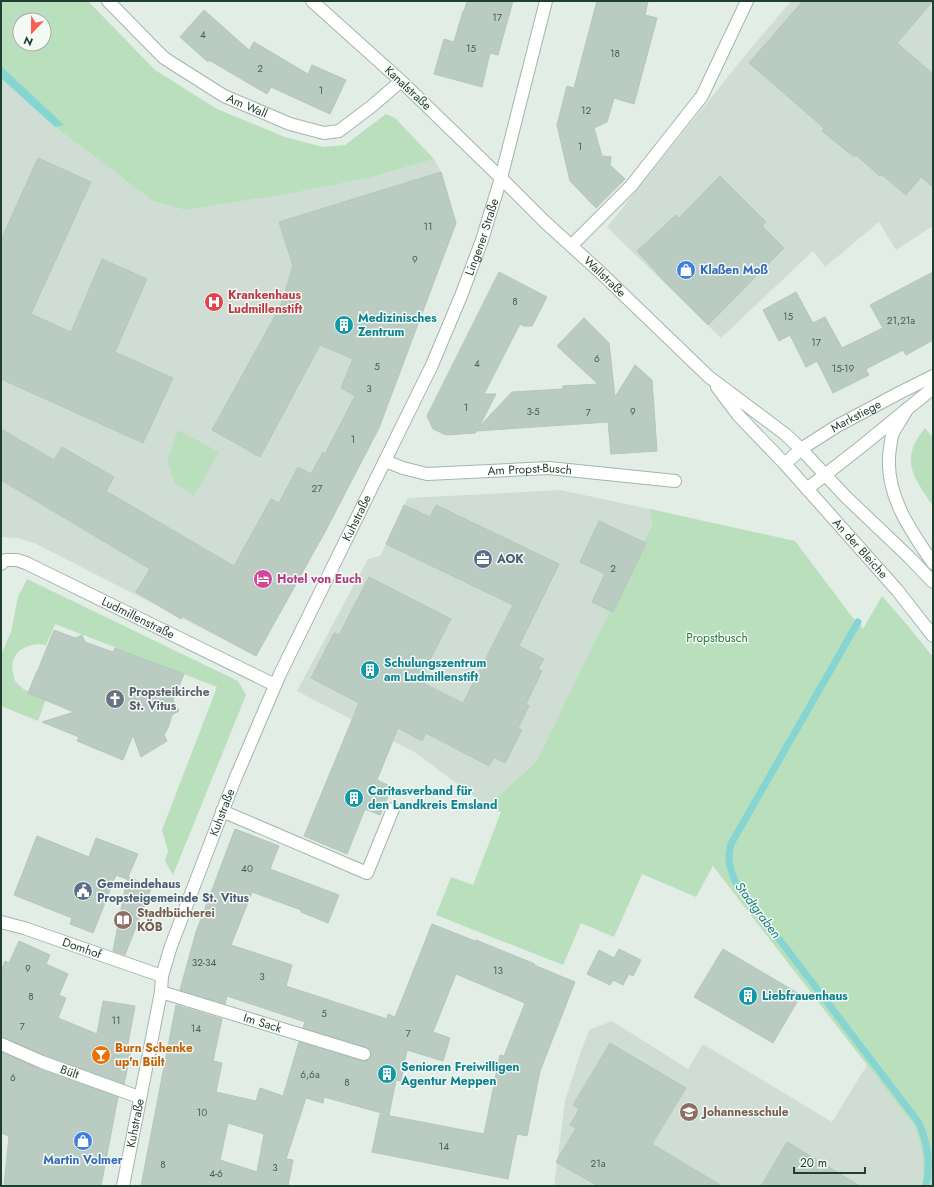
<svg xmlns="http://www.w3.org/2000/svg" width="934" height="1187" viewBox="0 0 934 1187" font-family="Jost,sans-serif">
<rect width="100%" height="100%" fill="#e2ede6"/>
<path fill="#d0ddd5" d="M 791,1 L 933,1 L 933,226 L 896,250 L 879,222 L 825,267 L 813,251 L 721,338 L 607,227 L 743,58 Z
M 1,78 L 55,127 L 153,201 L 185,210 L 294,193 L 369,178 L 434,159 L 441,172 L 456,223 L 380,425 L 326,530 L 256,656 L 34,543 L 17,538 L 1,537 Z
M 560,490 L 650,509 L 652,524 L 536,762 L 487,806 L 416,753 L 297,691 L 368,559 L 380,556 L 408,498 Z
M 612,1021 L 688,1069 L 703,1044 L 832,1122 L 867,1065 L 915,1127 L 919,1138 L 923,1153 L 924,1166 L 923,1177 L 921,1186 L 554,1186 L 565,1101 L 581,1051 L 589,1030 Z"/>
<path fill="#b9dfbd" fill-rule="evenodd" d="M 1,1 L 88,1 L 155,70 L 217,109 L 285,137 L 323,147 L 345,145 L 386,114 L 395,118 L 434,159 L 369,178 L 294,193 L 185,210 L 153,201 L 55,127 L 1,78 ZM 20,20 L 44,20 L 44,44 L 20,44 Z
M 925,428 L 933,438 L 933,506 C 913,476 899,460 925,428 Z
M 178,430 L 219,452 L 194,496 L 175,484 L 167,461 Z
M 650,509 L 795,541 L 853,618 L 858,622 L 863,629 L 882,596 L 909,627 L 933,657 L 933,1186 L 921,1186 C 926,1165 922,1146 915,1127 L 713,866 L 696,897 L 642,874 L 614,937 L 581,923 L 563,965 L 436,915 L 451,877 L 473,885 L 501,812 L 487,806 L 536,762 L 652,524 Z
M 27,579 L 238,681 L 246,695 L 173,875 L 165,861 L 168,851 L 162,830 L 217,687 L 55,624 L 46,645 C 28,641 8,653 13,673 C 14,677 14,680 16,682 C 24,692 35,695 46,699 L 38,721 L 1,706 L 1,655 L 11,632 L 18,597 Z"/>
<path fill="#87d5d3" d="M 1,66 L 64,125 L 55,127 L 1,78 Z"/>
<g fill="none" stroke-linecap="round" stroke-linejoin="round">
<path stroke="#87d5d3" stroke-width="7" d="M 858,622 L 731,844 C 727,861 729,865 735,881 L 919,1123 C 928,1144 931,1164 926,1186"/>
</g>
<path fill="#bacbc1" stroke="#b4c7bc" fill-rule="evenodd" d="M 467,1 L 513,1 L 498,55 L 490,53 L 482,87 L 434,74 L 444,39 L 454,42 L 463,11 L 464,11 Z
M 597,1 L 648,1 L 645,15 L 657,18 L 634,104 L 614,98 L 607,122 L 594,128 L 602,156 L 611,157 L 610,165 L 625,179 L 596,208 L 570,181 L 557,125 L 567,86 L 574,88 Z
M 803,1 L 933,1 L 897,43 L 933,74 L 933,187 L 921,177 L 906,195 L 881,174 L 880,176 L 856,155 L 854,157 L 822,131 L 824,128 L 749,63 Z
M 204,10 L 249,50 L 254,42 L 308,74 L 312,65 L 346,80 L 330,114 L 271,87 L 267,94 L 209,60 L 208,62 L 180,37 Z
M 38,158 L 91,182 L 31,314 L 71,332 L 102,259 L 147,279 L 115,352 L 173,378 L 143,443 L 1,379 L 1,240 Z
M 441,172 L 456,223 L 379,428 L 326,530 L 256,656 L 182,616 L 181,619 L 136,592 L 150,569 L 1,480 L 1,429 L 54,460 L 62,447 L 114,477 L 106,491 L 234,566 L 271,499 L 279,503 L 298,467 L 311,474 L 323,452 L 325,454 L 355,396 L 341,388 L 353,359 L 320,345 L 260,457 L 212,430 L 281,305 L 293,266 L 279,222 Z
M 720,176 L 766,222 L 762,226 L 784,248 L 708,325 L 665,282 L 637,251 L 676,215 L 679,218 Z
M 499,272 L 547,297 L 532,326 L 524,326 L 520,324 L 484,394 L 496,394 L 479,427 L 512,392 L 563,389 L 563,386 L 598,384 L 557,346 L 584,318 L 609,343 L 615,397 L 635,365 L 652,380 L 657,451 L 611,454 L 608,422 L 477,431 L 475,433 L 446,435 L 433,429 L 427,416 Z
M 933,272 L 933,340 L 906,355 L 903,350 L 866,369 L 869,375 L 833,393 L 817,361 L 806,367 L 790,335 L 779,341 L 763,310 L 796,292 L 813,323 L 825,317 L 842,348 L 883,328 L 870,305 Z
M 404,505 L 430,517 L 436,505 L 559,564 L 519,646 L 544,659 L 538,669 L 542,671 L 526,704 L 529,706 L 518,728 L 522,730 L 505,763 L 494,757 L 489,766 L 426,733 L 422,741 L 398,728 L 377,780 L 392,787 L 380,815 L 365,809 L 347,854 L 304,836 L 359,703 L 311,678 L 334,633 L 339,635 L 369,577 L 451,619 L 419,681 L 463,703 L 513,605 L 386,544 Z
M 599,521 L 646,543 L 613,612 L 592,602 L 605,574 L 580,562 Z
M 54,630 L 75,638 L 82,635 L 85,642 L 113,652 L 115,648 L 184,674 L 173,700 L 179,711 L 172,715 L 168,728 L 164,735 L 167,741 L 141,757 L 133,735 L 123,760 L 77,741 L 79,737 L 42,722 L 74,712 L 28,693 L 37,671 L 39,671 L 38,670 Z
M 235,829 L 279,846 L 270,869 L 339,895 L 328,923 L 301,912 L 301,910 L 252,892 L 231,945 L 292,965 L 286,986 L 387,1019 L 388,1014 L 395,1017 L 432,924 L 475,941 L 476,940 L 535,964 L 534,965 L 575,982 L 540,1071 L 527,1136 L 517,1134 L 508,1179 L 372,1152 L 380,1114 L 484,1134 L 500,1055 L 504,1056 L 525,1003 L 456,974 L 433,1032 L 450,1038 L 443,1061 L 407,1050 L 401,1081 L 396,1080 L 389,1115 L 324,1097 L 323,1103 L 306,1098 L 286,1159 L 293,1160 L 288,1186 L 141,1186 L 176,1005 L 222,1019 L 213,1061 L 222,1063 L 216,1092 L 256,1101 L 260,1088 L 283,1096 L 299,1042 L 362,1061 L 365,1061 L 369,1060 L 371,1056 L 370,1049 L 366,1047 L 303,1028 L 305,1022 L 227,996 L 225,1004 L 180,990 L 196,932 ZM 228,1123 L 264,1134 L 257,1172 L 220,1160 Z
M 37,836 L 89,857 L 96,838 L 138,854 L 128,877 L 152,886 L 125,955 L 113,951 L 127,879 L 116,875 L 93,933 L 70,924 L 72,918 L 14,895 Z
M 19,941 L 50,955 L 46,964 L 68,974 L 59,995 L 66,998 L 58,1018 L 97,1034 L 103,1001 L 135,1006 L 127,1049 L 131,1051 L 124,1084 L 45,1055 L 1,1037 L 1,972 L 5,961 L 9,963 Z
M 619,949 L 641,960 L 633,976 L 629,974 L 623,985 L 613,980 L 610,985 L 587,974 L 599,950 L 614,958 Z
M 723,949 L 801,995 L 773,1043 L 694,997 Z
M 610,1043 L 686,1088 L 652,1144 L 722,1186 L 598,1186 L 556,1162 L 576,1128 L 570,1125 L 579,1109 L 573,1105 Z
M 1,1052 L 39,1069 L 118,1097 L 101,1186 L 4,1186 L 9,1136 L 1,1133 Z
M 787,1142 L 860,1186 L 761,1186 Z"/>
<g fill="none" stroke-linecap="round" stroke-linejoin="round">
<defs>
<path id="service" d="M 572,245 L 631,186 L 702,96 L 747,1
M 222,811 L 367,873 L 393,809"/>
<g id="pedestrian">
<path id="s1" d="M 1,1044 L 42,1062 L 139,1097"/>
</g>
<g id="minor">
<path id="s2" d="M 108,1 L 164,58 L 224,96 L 290,124 L 324,133 L 339,131 L 372,106 L 401,81"/>
<path id="s3" d="M 385,461 L 403,468 L 427,474 L 549,468 L 675,481"/>
<path id="s4" d="M 1,564 L 5,560 L 17,560 L 26,563 L 275,685"/>
<path id="s5" d="M 1,922 L 24,928 L 162,976"/>
<path id="s6" d="M 161,992 L 364,1054"/>
<path id="s7" d="M 123,1186 L 161,992 L 162,976 L 171,946 L 233,784 L 280,674 L 432,365 L 461,296 L 482,240 L 501,178 L 401,81 L 312,1"/>
</g>
<g id="tertiary">
<path id="s8" d="M 546,1 L 501,178 L 545,222 L 600,272 L 709,377 L 785,434 L 801,449 L 846,497 L 909,557 L 933,582"/>
<path id="s9" d="M 717,387 L 738,415 L 785,464 L 897,590 L 933,636"/>
<path d="M 907,409 C 903,417 897,425 893,433 C 891,437 891,443 890,448 C 883,491 909,529 933,563"/>
<path id="s10" d="M 785,464 L 801,449 L 837,426 L 901,392 L 933,376"/>
<path d="M 807,489 L 862,446 L 933,388"/>
</g>
</defs>
<use href="#service" stroke="#a4b5ac" stroke-width="14"/>
<use href="#pedestrian" stroke="#a4b5ac" stroke-width="14"/>
<use href="#minor" stroke="#a4b5ac" stroke-width="14"/>
<use href="#tertiary" stroke="#a4b5ac" stroke-width="14"/>
<use href="#service" stroke="#fff" stroke-width="12"/>
<use href="#pedestrian" stroke="#fff" stroke-width="12"/>
<use href="#minor" stroke="#fff" stroke-width="12"/>
<use href="#tertiary" stroke="#fff" stroke-width="12"/>
</g>
<defs>
<symbol id="shop-disc" viewBox="-11 -11 22 22"><circle r="9.5" fill="#3f7fe0" stroke="#f3f9f5"/><path d="M-5-2.5h2.3a2.7 3.5 0 0 1 5.4 0H5L5.5 6h-11ZM-1.5-2.5h3a1.5 2.3 0 0 0-3 0Z" fill="#fff"/></symbol>
<symbol id="hospital-disc" viewBox="-11 -11 22 22"><circle r="9.5" fill="#e0444e" stroke="#f3f9f5"/><path d="M-5-5h3v3.5h4V-5h3V5h-3V1.5h-4V5h-3Z" fill="#fff"/></symbol>
<symbol id="building-disc" viewBox="-11 -11 22 22"><circle r="9.5" fill="#0f9aa8" stroke="#f3f9f5"/><path d="M-4-6H4V6H1V3H-1V6H-4ZM-2.5-4.3h1.7v1.8h-1.7ZM.8-4.3h1.7v1.8H.8ZM-2.5-1h1.7V.8h-1.7ZM.8-1h1.7V.8H.8Z" fill="#fff"/></symbol>
<symbol id="office-disc" viewBox="-11 -11 22 22"><circle r="9.5" fill="#5c6f8a" stroke="#f3f9f5"/><path d="M-6-3h4V-5.5h4V-3h4V5H-6ZM-1-4.5V-3h2v-1.5ZM-6 0V1H6V0Z" fill="#fff"/></symbol>
<symbol id="hotel-disc" viewBox="-11 -11 22 22"><circle r="9.5" fill="#d1479c" stroke="#f3f9f5"/><path d="M-6-4.5h1.5V1H6V5H4.5V3h-9V5H-6ZM-4 0a1.8 1.8 0 1 1 3.6 0ZM.5 0V-2.5h3Q6-2.5 6 0Z" fill="#fff"/></symbol>
<symbol id="church-disc" viewBox="-11 -11 22 22"><circle r="9.5" fill="#6b7280" stroke="#f3f9f5"/><path d="M-1.2-6h2.4v3.5h3.3v2.4h-3.3V6h-2.4V-.1h-3.3v-2.4h3.3Z" fill="#fff"/></symbol>
<symbol id="civic-disc" viewBox="-11 -11 22 22"><circle r="9.5" fill="#5c6f8a" stroke="#f3f9f5"/><path d="M-.6-6.5H3V-4.5H.6V-3L4-1V1h2V6H-6V1h2V-1L-.6-3ZM-1.2 2.5V6h2.4V2.5Z" fill="#fff"/></symbol>
<symbol id="library-disc" viewBox="-11 -11 22 22"><circle r="9.5" fill="#8d6e63" stroke="#f3f9f5"/><path d="M-6-4Q-3-5.5-.7-3.5V5Q-3 3-6 4ZM6-4Q3-5.5 .7-3.5V5Q3 3 6 4Z" fill="#fff"/></symbol>
<symbol id="bar-disc" viewBox="-11 -11 22 22"><circle r="9.5" fill="#e8710a" stroke="#f3f9f5"/><path d="M-6-5H6L.8 .8V4.5H3.5V6h-7V4.5H-.8V.8Z" fill="#fff"/></symbol>
<symbol id="school-disc" viewBox="-11 -11 22 22"><circle r="9.5" fill="#8d6e63" stroke="#f3f9f5"/><path d="M0-5L7-2L0 1L-7-2ZM-4 1L0 2.5L4 1V4Q0 6-4 4Z" fill="#fff"/></symbol>
</defs>
<g fill-rule="evenodd">
<use href="#shop-disc" x="675" y="259" width="22" height="22"/>
<use href="#hospital-disc" x="203" y="291" width="22" height="22"/>
<use href="#building-disc" x="333" y="314" width="22" height="22"/>
<use href="#office-disc" x="472" y="548" width="22" height="22"/>
<use href="#hotel-disc" x="252" y="568" width="22" height="22"/>
<use href="#building-disc" x="359" y="659" width="22" height="22"/>
<use href="#church-disc" x="104" y="688" width="22" height="22"/>
<use href="#building-disc" x="343" y="787" width="22" height="22"/>
<use href="#civic-disc" x="72" y="880" width="22" height="22"/>
<use href="#library-disc" x="112" y="909" width="22" height="22"/>
<use href="#building-disc" x="737" y="985" width="22" height="22"/>
<use href="#bar-disc" x="90" y="1044" width="22" height="22"/>
<use href="#building-disc" x="376" y="1063" width="22" height="22"/>
<use href="#school-disc" x="678" y="1101" width="22" height="22"/>
<use href="#shop-disc" x="72" y="1130" width="22" height="22"/>
</g>
<g text-anchor="middle" dominant-baseline="central" stroke-width="3" stroke-linejoin="round" paint-order="stroke">
<g font-size="10" fill="#476255">
<text x="497" y="17">17</text>
<text x="203" y="34">4</text>
<text x="471" y="48">15</text>
<text x="615" y="53">18</text>
<text x="260" y="68">2</text>
<text x="321" y="90">1</text>
<text x="586" y="110">12</text>
<text x="580" y="146">1</text>
<text x="428" y="226">11</text>
<text x="415" y="259">9</text>
<text x="515" y="301">8</text>
<text x="788" y="316">15</text>
<text x="901" y="320">21,21a</text>
<text x="816" y="342">17</text>
<text x="597" y="358">6</text>
<text x="477" y="363">4</text>
<text x="377" y="366">5</text>
<text x="843" y="368">15-19</text>
<text x="369" y="388">3</text>
<text x="466" y="407">1</text>
<text x="533" y="411">3-5</text>
<text x="633" y="411">9</text>
<text x="588" y="412">7</text>
<text x="353" y="439">1</text>
<text x="317" y="488">27</text>
<text x="613" y="568">2</text>
<text x="247" y="868">40</text>
<text x="204" y="962">32-34</text>
<text x="28" y="968">9</text>
<text x="498" y="970">13</text>
<text x="262" y="976">3</text>
<text x="31" y="996">8</text>
<text x="324" y="1013">5</text>
<text x="116" y="1020">11</text>
<text x="22" y="1026">7</text>
<text x="196" y="1028">14</text>
<text x="408" y="1033">7</text>
<text x="310" y="1074">6,6a</text>
<text x="13" y="1077">6</text>
<text x="347" y="1082">8</text>
<text x="202" y="1112">10</text>
<text x="444" y="1146">14</text>
<text x="598" y="1163">21a</text>
<text x="163" y="1164">8</text>
<text x="275" y="1167">3</text>
<text x="216" y="1173">4-6</text>
</g>
<g font-size="12" fill="#213f31" stroke="#f3f9f5">
<text transform="translate(408 88) rotate(43)">Kanalstraße</text>
<text stroke="none"><textPath href="#s2" startOffset="176">Am Wall</textPath></text>
<text stroke="none"><textPath href="#s7" startOffset="1020">Lingener Straße</textPath></text>
<text stroke="none"><textPath href="#s8" startOffset="326">Wallstraße</textPath></text>
<text stroke="none"><textPath href="#s10" startOffset="86">Markstiege</textPath></text>
<text stroke="none"><textPath href="#s3" startOffset="147">Am Propst-Busch</textPath></text>
<text stroke="none"><textPath href="#s7" startOffset="712">Kuhstraße</textPath></text>
<text stroke="none"><textPath href="#s9" startOffset="216">An der Bleiche</textPath></text>
<text stroke="none"><textPath href="#s4" startOffset="152">Ludmillenstraße</textPath></text>
<text stroke="none"><textPath href="#s7" startOffset="388">Kuhstraße</textPath></text>
<text stroke="none"><textPath href="#s5" startOffset="85">Domhof</textPath></text>
<text stroke="none"><textPath href="#s6" startOffset="106">Im Sack</textPath></text>
<text stroke="none"><textPath href="#s1" startOffset="74">Bült</textPath></text>
<text stroke="none"><textPath href="#s7" startOffset="64">Kuhstraße</textPath></text>
</g>
<g font-size="12" font-weight="bold" fill="#366cbe" stroke="#f3f9f5" text-anchor="start">
<text x="700" y="270">Klaßen Moß</text>
<text x="83" y="1160" text-anchor="middle">Martin Volmer</text>
</g>
<g font-size="12" font-weight="bold" fill="#be3a42" stroke="#f3f9f5" text-anchor="start">
<text x="228" y="295">Krankenhaus<tspan x="228" dy="14">Ludmillenstift</tspan></text>
</g>
<g font-size="12" font-weight="bold" fill="#0d838f" stroke="#f3f9f5" text-anchor="start">
<text x="358" y="318">Medizinisches<tspan x="358" dy="14">Zentrum</tspan></text>
<text x="384" y="663">Schulungszentrum<tspan x="384" dy="14">am Ludmillenstift</tspan></text>
<text x="368" y="791">Caritasverband für<tspan x="368" dy="14">den Landkreis Emsland</tspan></text>
<text x="762" y="996">Liebfrauenhaus</text>
<text x="401" y="1067">Senioren Freiwilligen<tspan x="401" dy="14">Agentur Meppen</tspan></text>
</g>
<g font-size="12" font-weight="bold" fill="#4e5e75" stroke="#f3f9f5" text-anchor="start">
<text x="497" y="559">AOK</text>
<text x="97" y="884">Gemeindehaus<tspan x="97" dy="14">Propsteigemeinde St. Vitus</tspan></text>
</g>
<g font-size="12" font-weight="bold" fill="#b23c85" stroke="#f3f9f5" text-anchor="start">
<text x="277" y="579">Hotel von Euch</text>
</g>
<g font-size="12" fill="#287839" stroke="#f3f9f5">
<text x="717" y="638">Propstbusch</text>
</g>
<g font-size="12" font-weight="bold" fill="#5b616d" stroke="#f3f9f5" text-anchor="start">
<text x="129" y="692">Propsteikirche<tspan x="129" dy="14">St. Vitus</tspan></text>
</g>
<g font-size="12" font-weight="bold" fill="#785e54" stroke="#f3f9f5" text-anchor="start">
<text x="137" y="913">Stadtbücherei<tspan x="137" dy="14">KÖB</tspan></text>
<text x="703" y="1112">Johannesschule</text>
</g>
<g font-size="12" font-weight="bold" fill="#c56008" stroke="#f3f9f5" text-anchor="start">
<text x="115" y="1048">Burn Schenke<tspan x="115" dy="14">up'n Bült</tspan></text>
</g>
<g font-size="13" font-style="italic" fill="#177f7d" stroke="#f3f9f5">
<text transform="translate(758 910) rotate(53)">Stadtgraben</text>
</g>
</g>
<rect width="934" height="1187" fill="none" stroke="#213f31" stroke-width="4"/>
<g transform="translate(32 32) rotate(202)"><circle r="19" fill="#f3f9f5" stroke="#9fafa7"/>
<path d="M0-3L7 15L0 10L-7 15Z" fill="#f95e53"/>
<text y="-6" font-size="11" font-weight="bold" text-anchor="middle" fill="#213f31">N</text>
</g>
<path d="M794 1167v6h71v-6" fill="none" stroke="#213f31" stroke-width="2"/>
<text x="800" y="1167" font-size="12" fill="#213f31" stroke="#f3f9f5" stroke-width="3" paint-order="stroke">20 m</text>
</svg>
